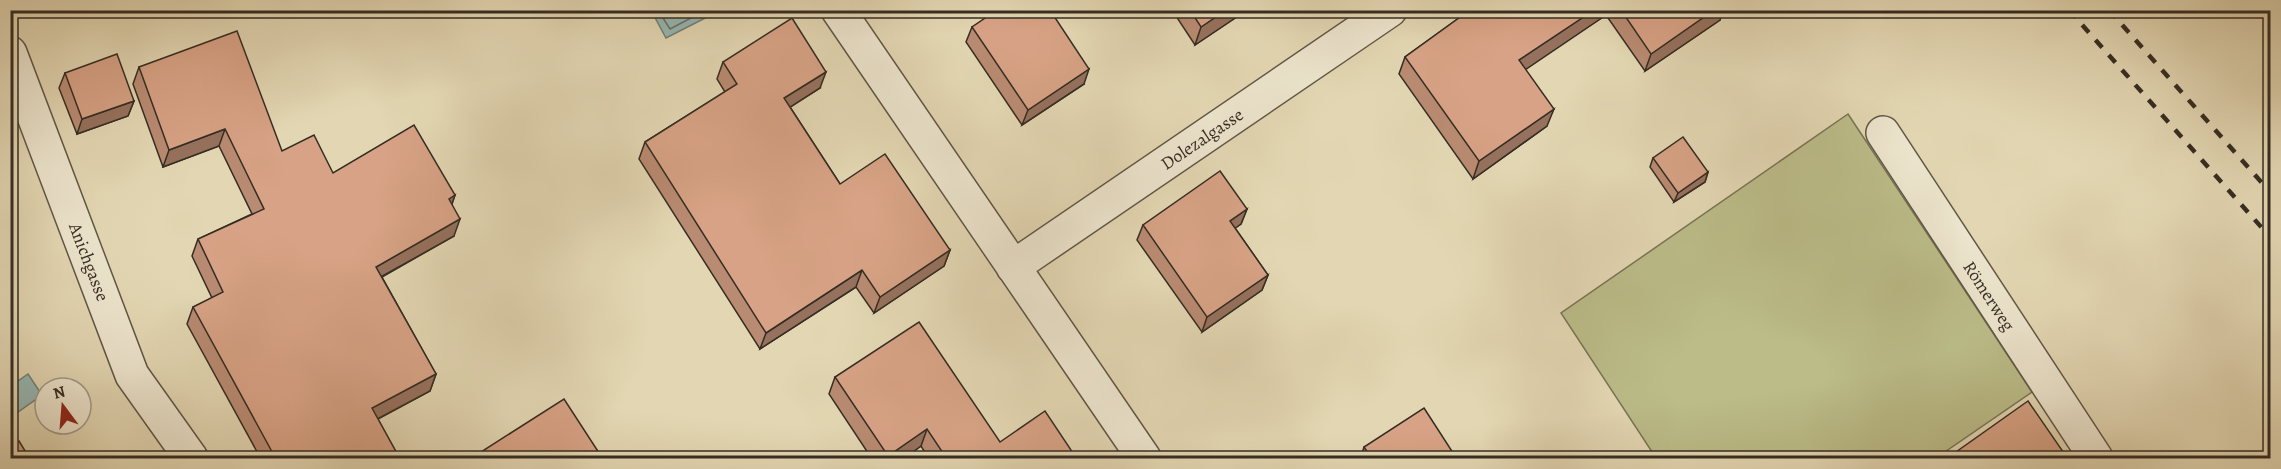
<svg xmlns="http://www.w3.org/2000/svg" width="2281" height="469" viewBox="0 0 2281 469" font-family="Alegreya,serif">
<rect width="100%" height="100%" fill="#e3d7b3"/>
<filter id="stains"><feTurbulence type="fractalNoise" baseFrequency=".00333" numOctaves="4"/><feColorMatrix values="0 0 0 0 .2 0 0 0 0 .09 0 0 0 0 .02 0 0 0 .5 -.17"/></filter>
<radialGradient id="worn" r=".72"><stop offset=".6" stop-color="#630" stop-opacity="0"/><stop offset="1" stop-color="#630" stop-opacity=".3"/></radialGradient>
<path fill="#bbbc88" stroke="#787456" stroke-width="1.5" d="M 1848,114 L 2032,392 L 1936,458 L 1656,458 L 1561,313 Z"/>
<path fill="#97b8b4" stroke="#70807a" stroke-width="1.5" d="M 656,10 L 719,10 L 719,11 L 666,38 L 652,12 Z
M 28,374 L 42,395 L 11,417 L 11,386 Z"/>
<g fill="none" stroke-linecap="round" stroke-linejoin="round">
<path stroke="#66726c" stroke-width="1.5" d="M 658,10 L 670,29 L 706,10"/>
<defs>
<path id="minor" d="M 838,10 L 1144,458
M 10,53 L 132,375 L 191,458
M 1883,133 L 2096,458
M 1013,267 L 1390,10"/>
</defs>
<use href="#minor" stroke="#605847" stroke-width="36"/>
<use href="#minor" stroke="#ede5ce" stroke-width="33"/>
<path stroke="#352d23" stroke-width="4.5" stroke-dasharray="10 10" stroke-linecap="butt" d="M 2069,10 L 2270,237
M 2109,10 L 2270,192"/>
</g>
<path fill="#b98b72" stroke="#352d23" stroke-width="1.5" d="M 630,10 L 645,10 L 633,17 Z
M 1172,10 L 1247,10 L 1195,45 Z
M 1470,10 L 1723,10 L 1720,20 L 1645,71 L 1606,15 L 1525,69 L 1547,126 L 1473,179 L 1399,74 L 1405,57 Z
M 972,27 L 1084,84 L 1022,125 L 966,42 Z
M 723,62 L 820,88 L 790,107 L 840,184 L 950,250 L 944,266 L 874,313 L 856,287 L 760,349 L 639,159 L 645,142 L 725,92 L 717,79 Z
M 139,67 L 282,151 L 333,173 L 455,195 L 452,204 L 454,236 L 382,277 L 436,374 L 430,391 L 378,419 L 400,459 L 261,459 L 187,324 L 193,307 L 212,298 L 192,256 L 198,239 L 252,214 L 219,146 L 163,167 L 133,84 Z
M 65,73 L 134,101 L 128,116 L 77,134 L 59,88 Z
M 1653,158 L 1708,172 L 1705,182 L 1674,202 L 1650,167 Z
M 1247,209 L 1241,224 L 1235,228 L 1268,275 L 1262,290 L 1202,332 L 1137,240 L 1143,225 Z
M 835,377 L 1000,442 L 1077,459 L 929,459 L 921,446 L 903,459 L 872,459 L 829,394 Z
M 1364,447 L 1457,459 L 1360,459 Z
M 481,452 L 603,459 L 479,459 Z
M 1956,452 L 2068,459 L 1954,459 Z"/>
<path fill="#96715d" stroke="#352d23" stroke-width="1.5" d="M 636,10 L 645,10 L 633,17 Z
M 1226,10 L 1247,10 L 1195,45 L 1201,27 Z
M 1594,10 L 1608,10 L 1606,15 L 1513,78 L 1519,60 Z
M 1714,10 L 1723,10 L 1720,20 L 1645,71 L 1651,54 Z
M 1089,69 L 1084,84 L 1022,125 L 1028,110 Z
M 826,72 L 820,88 L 778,115 L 784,98 Z
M 134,101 L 128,116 L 77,134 L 82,119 Z
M 1554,109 L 1547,126 L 1473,179 L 1479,161 Z
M 225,129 L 219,146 L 163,167 L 169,150 Z
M 1708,172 L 1705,182 L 1674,202 L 1678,193 Z
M 455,195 L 449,212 L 449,199 Z
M 1247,209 L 1241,224 L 1224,236 L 1230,221 Z
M 460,219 L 454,236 L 370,283 L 376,267 Z
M 950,250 L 944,266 L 874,313 L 880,297 Z
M 862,270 L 856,287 L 760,349 L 766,333 Z
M 1268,275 L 1262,290 L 1202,332 L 1207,317 Z
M 436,374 L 430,391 L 366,425 L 372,408 Z
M 927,429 L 921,446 L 903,459 L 887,459 L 888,456 Z"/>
<path fill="#d7a285" stroke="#352d23" stroke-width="1.5" d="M 997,10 L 1050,10 L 1089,69 L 1028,110 L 972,27 Z
M 1190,10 L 1226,10 L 1201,27 Z
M 1470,10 L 1594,10 L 1519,60 L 1554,109 L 1479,161 L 1405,57 Z
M 1621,10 L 1714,10 L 1651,54 Z
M 792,18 L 826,72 L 784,98 L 840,184 L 885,154 L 950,250 L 880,297 L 862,270 L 766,333 L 645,142 L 737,84 L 723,62 Z
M 237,31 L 282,151 L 314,135 L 333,173 L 414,125 L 455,195 L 449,199 L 460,219 L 376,267 L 436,374 L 372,408 L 400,459 L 276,459 L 193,307 L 223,292 L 198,239 L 264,209 L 225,129 L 169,150 L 139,67 Z
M 117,54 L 134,101 L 82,119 L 65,73 Z
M 1683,137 L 1708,172 L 1678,193 L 1653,158 Z
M 1220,171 L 1247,209 L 1230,221 L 1268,275 L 1207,317 L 1143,225 Z
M 10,255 L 14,257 L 10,264 Z
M 919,322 L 1000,442 L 1045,411 L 1077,459 L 947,459 L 927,429 L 888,456 L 835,377 Z
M 564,399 L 603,459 L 486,459 L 481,452 Z
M 2028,401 L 2068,459 L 1960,459 L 1956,452 Z
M 1424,408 L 1457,459 L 1372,459 L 1364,447 Z
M 19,441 L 30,459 L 10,459 L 10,447 Z"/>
<g text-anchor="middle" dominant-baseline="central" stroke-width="5" stroke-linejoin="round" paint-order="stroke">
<g font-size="18" fill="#352d23" stroke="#ede5ce">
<text transform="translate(1202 139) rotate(-34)">Dolezalgasse</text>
<text transform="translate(89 262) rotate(69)">Anichgasse</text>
<text transform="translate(1989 296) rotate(57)">Römerweg</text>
</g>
</g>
<rect width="2281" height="469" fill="none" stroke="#e3d7b3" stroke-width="36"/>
<rect x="12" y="12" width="2257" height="445" fill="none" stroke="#352d23" stroke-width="3"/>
<rect x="18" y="18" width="2245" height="433" fill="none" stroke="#352d23" stroke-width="1.5"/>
<g transform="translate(63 406) rotate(344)"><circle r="28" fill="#ede5ce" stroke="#a39b8a" stroke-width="1.5"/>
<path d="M0-4.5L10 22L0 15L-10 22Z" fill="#8f2418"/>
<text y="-9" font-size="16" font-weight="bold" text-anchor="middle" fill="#352d23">N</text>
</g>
<rect width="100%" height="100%" filter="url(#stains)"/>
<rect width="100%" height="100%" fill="url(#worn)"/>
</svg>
